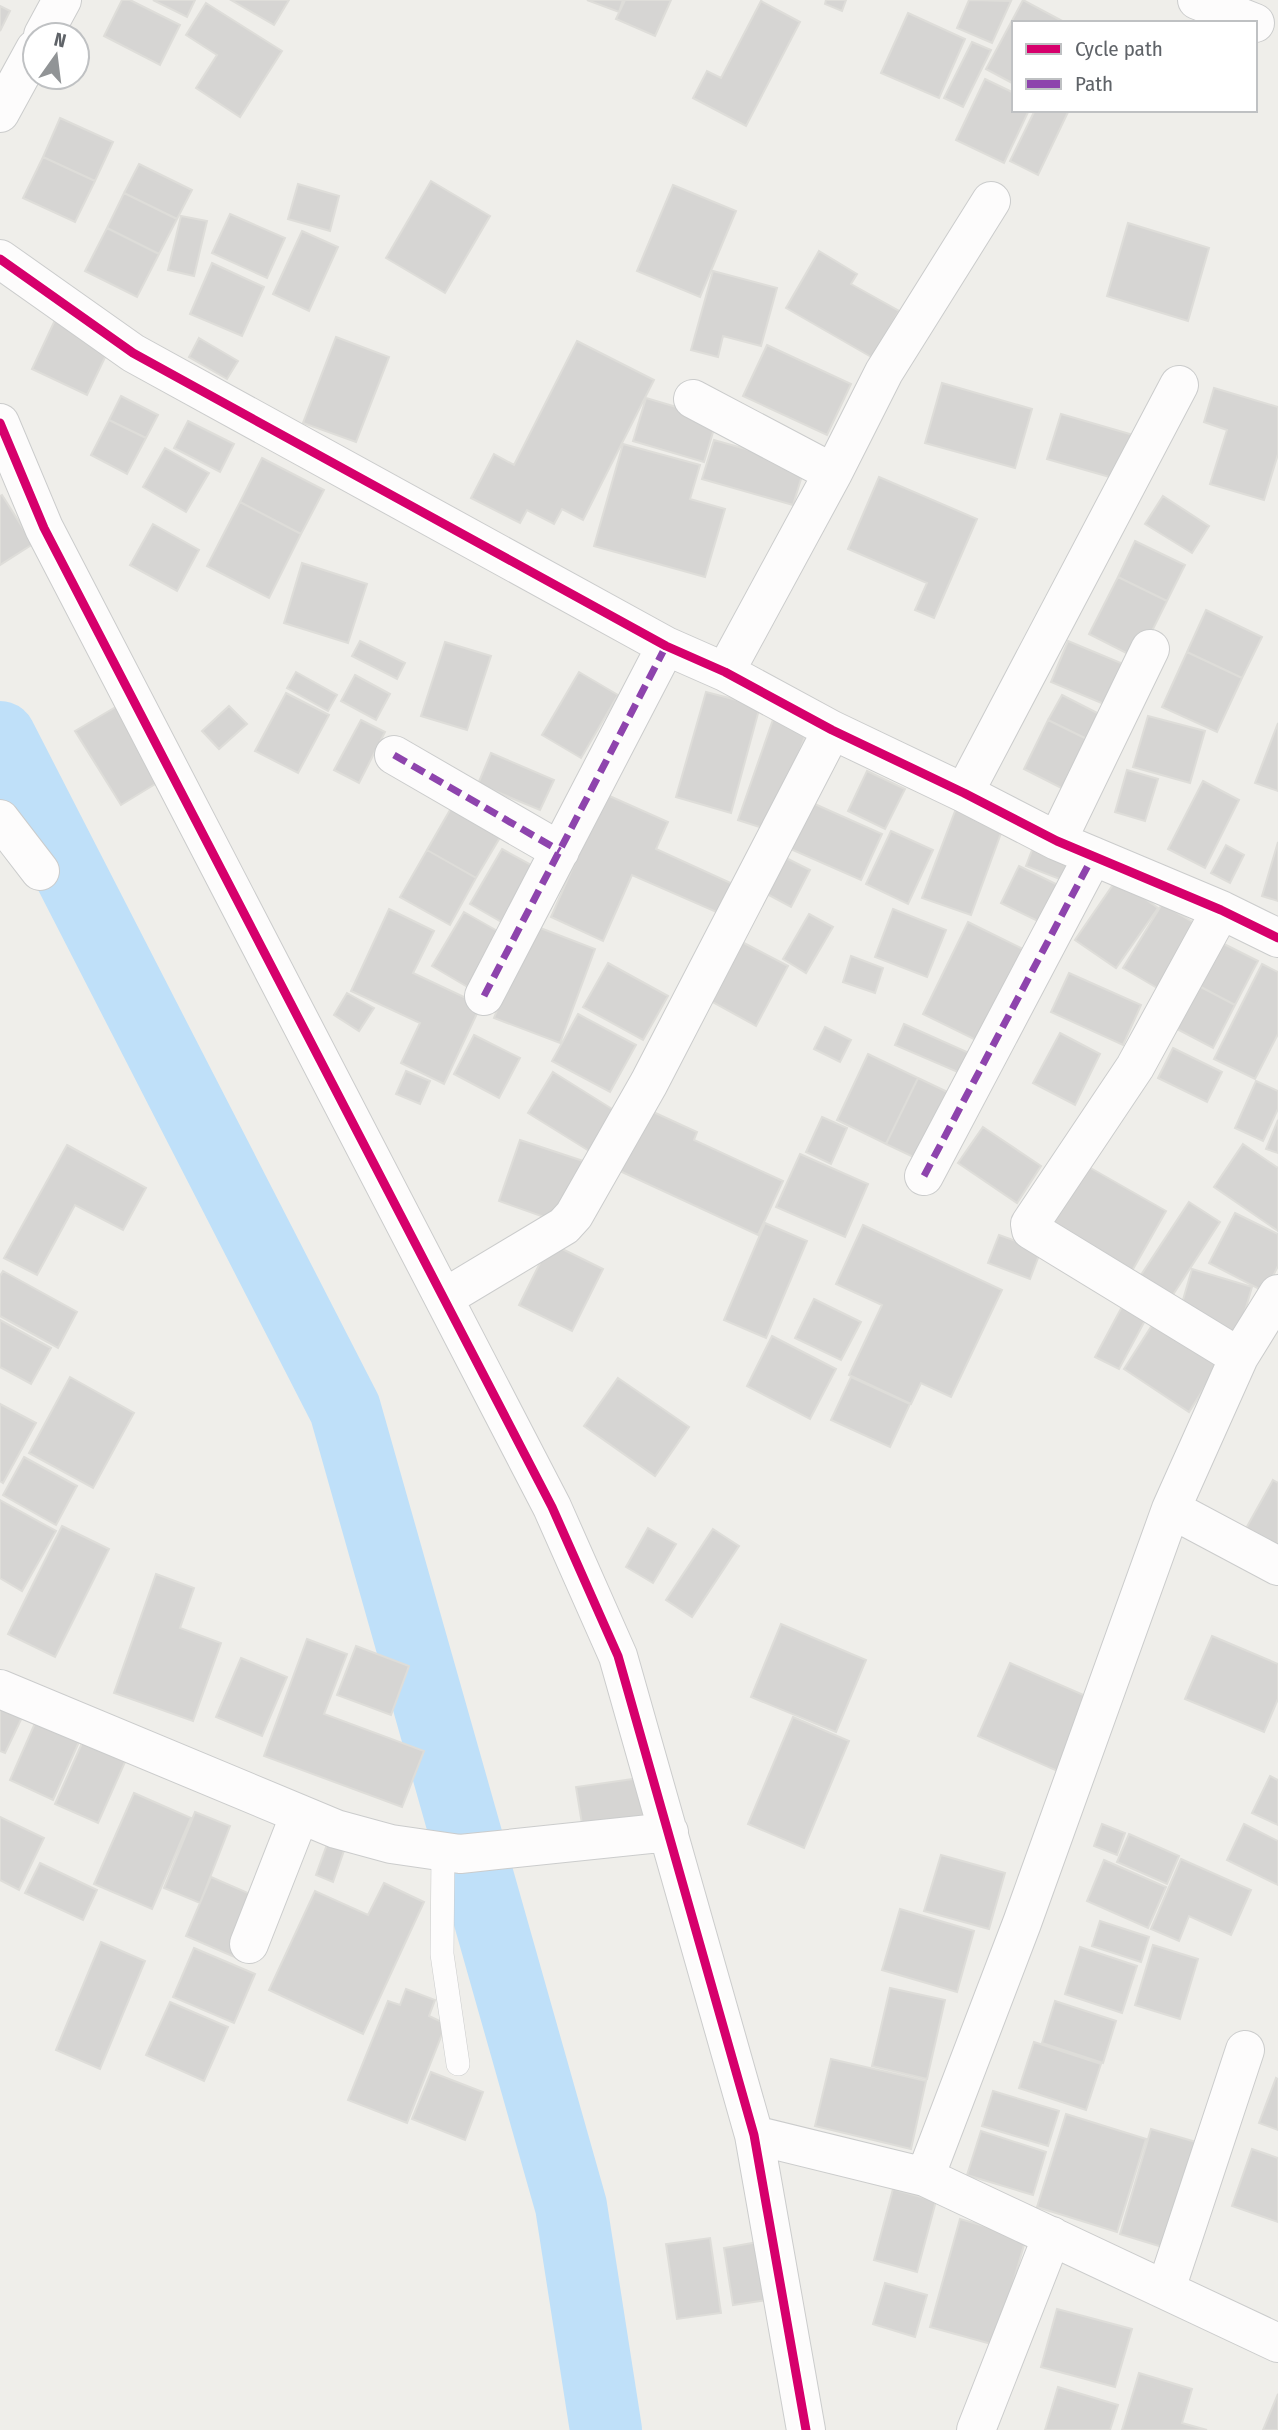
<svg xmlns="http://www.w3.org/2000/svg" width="1278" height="2430" viewBox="0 0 1278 2430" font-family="'Fira Sans Condensed',sans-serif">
<rect width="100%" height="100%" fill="#efeeea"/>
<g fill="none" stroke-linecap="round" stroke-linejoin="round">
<path stroke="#bfe0f9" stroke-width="72" d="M 0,737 L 345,1409 L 571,2206 L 606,2430"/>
</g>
<path fill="#d6d5d3" stroke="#deddd9" stroke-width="2" d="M 122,0 L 130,0 L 180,25 L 160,65 L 104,36 Z
M 153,0 L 195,0 L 187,17 Z
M 231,0 L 289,0 L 274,25 Z
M 587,0 L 623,0 L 619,12 Z
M 625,0 L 671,0 L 655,36 L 616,19 Z
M 826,0 L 846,0 L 842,11 L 825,4 Z
M 969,0 L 1011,1 L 992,43 L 957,28 Z
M 1023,0 L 1066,23 L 1014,23 L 1014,84 L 986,69 Z
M 761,1 L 800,22 L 746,126 L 693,98 L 707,71 L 721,78 Z
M 206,3 L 282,51 L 240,117 L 196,88 L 217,55 L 186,35 Z
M 0,6 L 10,11 L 0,31 Z
M 908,13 L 965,39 L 939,98 L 881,73 Z
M 972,42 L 991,50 L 963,107 L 944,98 Z
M 985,79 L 1014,93 L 1014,110 L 1029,110 L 1004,163 L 956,140 Z
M 1035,110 L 1069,110 L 1038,175 L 1010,161 Z
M 60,118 L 113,142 L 95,181 L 43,157 Z
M 43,157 L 95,181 L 75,222 L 23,198 Z
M 139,164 L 192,190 L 177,219 L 124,193 Z
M 431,181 L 490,216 L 445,293 L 386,258 Z
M 298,184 L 339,196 L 330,231 L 288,219 Z
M 673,185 L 736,211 L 700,297 L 637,271 Z
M 124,193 L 177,219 L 159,254 L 107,228 Z
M 230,214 L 285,238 L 267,278 L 212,253 Z
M 181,216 L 207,221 L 194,276 L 168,270 Z
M 1128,223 L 1209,248 L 1188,321 L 1107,296 Z
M 107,228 L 159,254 L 137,297 L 85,271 Z
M 302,231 L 338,247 L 309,311 L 273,294 Z
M 819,251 L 857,274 L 851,284 L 899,311 L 873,358 L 786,308 Z
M 212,263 L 264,287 L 242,336 L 190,314 Z
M 713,271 L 777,288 L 761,346 L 723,336 L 718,357 L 691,350 Z
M 55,320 L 110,347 L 87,395 L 32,369 Z
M 336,337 L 389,357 L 356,442 L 303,423 Z
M 199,338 L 238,361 L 227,379 L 189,357 Z
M 577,341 L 654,380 L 583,520 L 562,509 L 554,524 L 527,510 L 520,523 L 471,498 L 494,454 L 514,465 Z
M 767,345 L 851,384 L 827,435 L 743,396 Z
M 942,383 L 1032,409 L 1015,468 L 925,443 Z
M 1214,388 L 1278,407 L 1278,454 L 1264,500 L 1210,484 L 1227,430 L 1204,422 Z
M 121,396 L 158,415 L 146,438 L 109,420 Z
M 646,398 L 717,419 L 704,462 L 633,441 Z
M 1061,414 L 1140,437 L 1127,482 L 1047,459 Z
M 109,420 L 146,438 L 127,474 L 91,455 Z
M 188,421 L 234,444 L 220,472 L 174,448 Z
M 714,440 L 805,466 L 793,505 L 702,479 Z
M 623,444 L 700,465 L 690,499 L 725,509 L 705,577 L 594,546 Z
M 165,448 L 209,473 L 186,512 L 143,487 Z
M 262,458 L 324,490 L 301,534 L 240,502 Z
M 879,477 L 977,519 L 934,618 L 915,610 L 927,583 L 848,549 Z
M 2,495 L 33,544 L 0,565 L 0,496 Z
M 1163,496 L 1209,526 L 1192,553 L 1145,524 Z
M 240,502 L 301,534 L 269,598 L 207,566 Z
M 153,524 L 199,550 L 177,591 L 130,565 Z
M 1135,541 L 1185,565 L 1167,601 L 1118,577 Z
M 302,563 L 367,584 L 348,643 L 284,623 Z
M 1118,577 L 1167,601 L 1138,659 L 1089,634 Z
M 1206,610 L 1262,637 L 1242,678 L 1187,652 Z
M 360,641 L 405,663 L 397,679 L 352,656 Z
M 1068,641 L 1128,666 L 1111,707 L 1051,682 Z
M 445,642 L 491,656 L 467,730 L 421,716 Z
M 1187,652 L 1242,678 L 1217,732 L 1162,707 Z
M 296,672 L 337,695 L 328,711 L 287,688 Z
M 579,672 L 618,695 L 581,758 L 542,735 Z
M 355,675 L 390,694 L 376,720 L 341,701 Z
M 706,692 L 760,706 L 731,813 L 676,797 Z
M 286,693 L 329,715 L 298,773 L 255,751 Z
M 1062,695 L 1109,719 L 1097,744 L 1048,720 Z
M 119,705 L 165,778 L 121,805 L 75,731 Z
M 229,706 L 247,724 L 219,749 L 202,731 Z
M 776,711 L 810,722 L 772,831 L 738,820 Z
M 1148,716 L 1205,731 L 1190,783 L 1133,767 Z
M 361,720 L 385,732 L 359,783 L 334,770 Z
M 1048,720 L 1097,744 L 1071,793 L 1024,769 Z
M 1278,723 L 1278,791 L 1255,783 Z
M 491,753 L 554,780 L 540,810 L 478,784 Z
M 1127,770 L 1158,779 L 1145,821 L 1115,812 Z
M 867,771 L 905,789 L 885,829 L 848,811 Z
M 1203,781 L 1239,800 L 1205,868 L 1168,849 Z
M 605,794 L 668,822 L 656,849 L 735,885 L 721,914 L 632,875 L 603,941 L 551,917 Z
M 458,796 L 508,824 L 476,878 L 427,850 Z
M 808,801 L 882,834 L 861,880 L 786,847 Z
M 957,806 L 1004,825 L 971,915 L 922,898 Z
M 891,831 L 933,850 L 908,904 L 866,884 Z
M 1278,842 L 1278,901 L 1262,896 Z
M 1034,845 L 1078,861 L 1070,883 L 1026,866 Z
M 1226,845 L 1244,855 L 1230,883 L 1211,873 Z
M 502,849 L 544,872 L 512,928 L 470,904 Z
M 427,850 L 476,878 L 450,925 L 400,897 Z
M 786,858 L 810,870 L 791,907 L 767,894 Z
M 1019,866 L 1066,889 L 1048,926 L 1001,903 Z
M 1117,879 L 1158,908 L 1116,968 L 1075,940 Z
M 1162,904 L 1203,928 L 1164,992 L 1123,968 Z
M 389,909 L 434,931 L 413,973 L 481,1005 L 444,1084 L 401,1063 L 420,1023 L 351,991 Z
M 893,909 L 946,930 L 927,977 L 875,957 Z
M 464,912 L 508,937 L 476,992 L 432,966 Z
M 809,914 L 833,927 L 806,973 L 783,959 Z
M 968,922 L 1029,952 L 984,1044 L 923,1014 Z
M 530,924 L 595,949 L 560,1043 L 494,1018 Z
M 742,942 L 788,966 L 756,1026 L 711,1001 Z
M 1222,943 L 1258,961 L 1235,1005 L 1199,986 Z
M 851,956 L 883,968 L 875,993 L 843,982 Z
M 608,963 L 668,996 L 643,1040 L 583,1007 Z
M 1262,964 L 1278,972 L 1278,1034 L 1255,1079 L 1214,1059 Z
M 1069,973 L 1141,1005 L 1123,1045 L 1051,1012 Z
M 1199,986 L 1235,1005 L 1213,1048 L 1177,1029 Z
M 347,993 L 374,1008 L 359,1031 L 334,1015 Z
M 578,1014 L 636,1045 L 610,1092 L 552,1061 Z
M 904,1024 L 969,1053 L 960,1073 L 895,1045 Z
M 825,1027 L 851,1040 L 840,1062 L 814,1049 Z
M 1060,1033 L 1100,1054 L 1075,1105 L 1033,1083 Z
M 474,1035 L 520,1058 L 499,1098 L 454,1074 Z
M 1173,1048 L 1222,1072 L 1207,1102 L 1158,1078 Z
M 868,1054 L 918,1078 L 886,1144 L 837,1120 Z
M 406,1071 L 430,1081 L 420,1104 L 396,1094 Z
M 553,1072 L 620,1114 L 594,1154 L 528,1113 Z
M 918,1078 L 958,1097 L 926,1163 L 886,1144 Z
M 1256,1081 L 1278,1091 L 1278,1109 L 1263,1141 L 1235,1128 Z
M 638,1105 L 697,1132 L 694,1140 L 783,1181 L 758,1235 L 609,1166 Z
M 822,1117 L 847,1128 L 831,1164 L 806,1152 Z
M 1278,1120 L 1278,1153 L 1266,1149 Z
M 983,1127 L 1041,1166 L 1017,1203 L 958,1163 Z
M 520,1140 L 583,1161 L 561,1223 L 499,1201 Z
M 1243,1144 L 1278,1168 L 1278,1231 L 1214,1187 Z
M 67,1145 L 146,1188 L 123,1230 L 75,1205 L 37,1275 L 4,1258 Z
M 800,1154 L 868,1184 L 845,1237 L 776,1207 Z
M 1080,1162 L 1166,1211 L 1128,1278 L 1042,1230 Z
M 1189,1202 L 1220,1222 L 1169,1301 L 1137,1281 Z
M 1235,1213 L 1278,1234 L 1278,1266 L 1265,1292 L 1209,1263 Z
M 765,1223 L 807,1241 L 766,1338 L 724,1320 Z
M 863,1225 L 1002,1290 L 951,1397 L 921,1383 L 911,1404 L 849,1375 L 882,1305 L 836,1284 Z
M 999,1235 L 1041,1250 L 1030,1279 L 988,1263 Z
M 550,1243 L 603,1269 L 572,1331 L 519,1305 Z
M 1192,1269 L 1252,1287 L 1238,1335 L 1178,1317 Z
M 3,1271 L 77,1312 L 58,1348 L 0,1316 L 0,1276 Z
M 814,1299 L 861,1322 L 841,1360 L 795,1338 Z
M 1124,1303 L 1148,1315 L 1119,1369 L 1095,1357 Z
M 1158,1316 L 1223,1358 L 1189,1412 L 1124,1369 Z
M 0,1320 L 51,1348 L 31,1384 L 0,1367 Z
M 772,1336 L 836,1369 L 810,1419 L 747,1386 Z
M 70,1377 L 134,1413 L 93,1488 L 29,1453 Z
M 851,1377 L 910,1404 L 890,1447 L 831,1420 Z
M 618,1378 L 689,1427 L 655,1476 L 584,1426 Z
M 0,1404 L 36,1423 L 3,1483 L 0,1481 Z
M 24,1457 L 77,1486 L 56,1525 L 3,1495 Z
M 1273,1480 L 1278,1483 L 1278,1552 L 1244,1532 Z
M 0,1500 L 56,1531 L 22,1591 L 0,1578 Z
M 62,1526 L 109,1549 L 55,1657 L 8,1634 Z
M 648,1528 L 676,1544 L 653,1583 L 626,1567 Z
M 713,1529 L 739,1546 L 692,1617 L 666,1600 Z
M 156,1574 L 194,1588 L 180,1628 L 221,1643 L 193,1721 L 114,1693 Z
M 781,1624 L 866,1660 L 836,1732 L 751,1697 Z
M 1212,1636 L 1278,1664 L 1278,1699 L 1264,1732 L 1185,1699 Z
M 307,1639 L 347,1654 L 324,1714 L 424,1751 L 402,1807 L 264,1756 Z
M 356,1646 L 409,1666 L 391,1715 L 337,1695 Z
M 241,1658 L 287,1677 L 262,1736 L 216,1717 Z
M 1010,1663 L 1095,1700 L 1062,1773 L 978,1736 Z
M 0,1691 L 28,1705 L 5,1753 L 0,1751 Z
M 39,1714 L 83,1733 L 53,1800 L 10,1780 Z
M 793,1717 L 849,1741 L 804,1848 L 748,1824 Z
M 86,1734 L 129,1753 L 98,1823 L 55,1804 Z
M 1270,1776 L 1278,1780 L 1278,1825 L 1252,1813 Z
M 640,1778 L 647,1827 L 584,1836 L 576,1787 Z
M 134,1793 L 191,1818 L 152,1909 L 94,1884 Z
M 195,1812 L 230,1826 L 200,1903 L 164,1888 Z
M 0,1817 L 44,1838 L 19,1890 L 0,1880 Z
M 1102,1824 L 1125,1833 L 1117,1855 L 1094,1846 Z
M 1244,1824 L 1278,1841 L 1278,1885 L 1227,1860 Z
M 1129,1834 L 1179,1856 L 1167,1884 L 1117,1862 Z
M 330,1836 L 347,1842 L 333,1882 L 316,1875 Z
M 941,1855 L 1005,1873 L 989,1929 L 924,1911 Z
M 1181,1859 L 1251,1890 L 1231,1935 L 1189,1916 L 1179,1941 L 1151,1929 Z
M 1104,1860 L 1166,1887 L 1148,1928 L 1087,1901 Z
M 40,1863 L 97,1890 L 83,1920 L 25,1893 Z
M 211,1877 L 264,1900 L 239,1959 L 186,1936 Z
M 384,1883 L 424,1902 L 363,2034 L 269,1990 L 315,1891 L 368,1915 Z
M 900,1909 L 974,1931 L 957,1992 L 882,1970 Z
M 1100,1921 L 1149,1937 L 1141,1962 L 1092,1946 Z
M 101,1942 L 145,1961 L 100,2069 L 56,2050 Z
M 1153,1945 L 1198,1959 L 1180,2019 L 1135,2005 Z
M 1080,1947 L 1137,1966 L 1122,2013 L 1065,1994 Z
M 194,1948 L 255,1974 L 234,2023 L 173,1997 Z
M 890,1988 L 945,2000 L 927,2079 L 872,2066 Z
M 406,1989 L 435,2000 L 429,2016 L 446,2024 L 407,2123 L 348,2100 L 388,2001 L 400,2005 Z
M 1055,2001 L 1116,2021 L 1103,2063 L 1042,2043 Z
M 170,2002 L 228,2027 L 204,2081 L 146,2055 Z
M 1034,2042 L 1101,2064 L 1086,2110 L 1019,2088 Z
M 831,2059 L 926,2081 L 911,2149 L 815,2126 Z
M 431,2072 L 483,2092 L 465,2140 L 412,2119 Z
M 1276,2078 L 1278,2079 L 1278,2130 L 1259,2123 Z
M 993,2091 L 1059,2111 L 1048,2146 L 982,2126 Z
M 1066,2114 L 1146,2139 L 1117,2232 L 1037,2207 Z
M 1151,2129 L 1203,2144 L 1172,2250 L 1120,2234 Z
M 981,2131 L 1046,2152 L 1033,2195 L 967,2175 Z
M 1252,2149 L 1278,2158 L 1278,2222 L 1232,2206 Z
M 893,2189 L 936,2201 L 917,2272 L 874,2260 Z
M 960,2219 L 1026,2238 L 995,2345 L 930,2327 Z
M 710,2238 L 721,2313 L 677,2319 L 666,2244 Z
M 758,2242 L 767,2300 L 733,2305 L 724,2248 Z
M 885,2283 L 927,2295 L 915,2337 L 873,2324 Z
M 1057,2309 L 1132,2329 L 1115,2387 L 1041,2367 Z
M 1139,2373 L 1192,2389 L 1182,2423 L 1207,2430 L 1122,2430 Z
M 1058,2387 L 1118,2405 L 1110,2430 L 1045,2430 Z
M 1278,2394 L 1278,2430 L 1263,2430 Z"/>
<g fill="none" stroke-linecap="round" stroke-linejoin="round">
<defs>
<path id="lane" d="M 443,1852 L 442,1954 L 458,2064"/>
<path id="street" d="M 1197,0 L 1255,23
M 43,35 L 62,0
M 0,113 L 35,49
M 0,259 L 133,353 L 666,646 L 725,672 L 832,730 L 964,793 L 1057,841 L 1221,910 L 1278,938
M 693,399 L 833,473
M 0,423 L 44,528 L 552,1507 L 618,1656 L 754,2135 L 806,2430
M 725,672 L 833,473 L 884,372 L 991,201
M 394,755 L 560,851
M 964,793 L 1179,385
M 0,819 L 40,871
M 1057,841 L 1150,649
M 1221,910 L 1135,1067 L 1030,1224 L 1031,1230 L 1239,1357
M 484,996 L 666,646
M 924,1176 L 1093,856
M 444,1298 L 564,1226 L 574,1215 L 649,1083 L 832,730
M 1171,1509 L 1278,1566
M 0,1689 L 336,1829 L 391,1844 L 460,1854 L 669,1832
M 249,1944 L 300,1814
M 754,2135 L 925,2177 L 1278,2343
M 925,2177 L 1022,1923 L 1171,1509 L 1239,1357 L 1278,1294
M 1166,2289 L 1245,2050
M 976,2430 L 1052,2236"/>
</defs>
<use href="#lane" stroke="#cbcccc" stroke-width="24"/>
<use href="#street" stroke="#cbcccc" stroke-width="40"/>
<use href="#lane" stroke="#fdfcfc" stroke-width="23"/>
<use href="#street" stroke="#fdfcfc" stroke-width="38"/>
<path stroke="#8e44ad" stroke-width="7" stroke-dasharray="14 7" stroke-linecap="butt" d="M 394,755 L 560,851
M 484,996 L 666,646
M 924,1176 L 1093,856"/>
<defs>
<path id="cycleway" d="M 0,259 L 133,353 L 666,646 L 725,672 L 832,730 L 964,793 L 1057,841 L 1221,910 L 1278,938
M 0,423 L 44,528 L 552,1507 L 618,1656 L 754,2135 L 806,2430"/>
</defs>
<use href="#cycleway" stroke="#fff" stroke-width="13"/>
<use href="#cycleway" stroke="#d6006c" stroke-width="9"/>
</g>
<rect x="1012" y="21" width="245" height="91" fill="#ffffff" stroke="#bfc1c3" stroke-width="2"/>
<rect x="1026" y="44" width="35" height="10" fill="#d6006c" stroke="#bfc1c3" stroke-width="2"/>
<text x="1075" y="56" font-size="21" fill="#5f6368">Cycle path</text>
<rect x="1026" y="79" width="35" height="10" fill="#8e44ad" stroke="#bfc1c3" stroke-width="2"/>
<text x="1075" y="91" font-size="21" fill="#5f6368">Path</text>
<g transform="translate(56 56) rotate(14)"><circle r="33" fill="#ffffff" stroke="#bfc1c3" stroke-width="2"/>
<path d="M0-5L12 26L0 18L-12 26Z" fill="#919496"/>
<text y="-10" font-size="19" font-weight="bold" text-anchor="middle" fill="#5f6368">N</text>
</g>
</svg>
